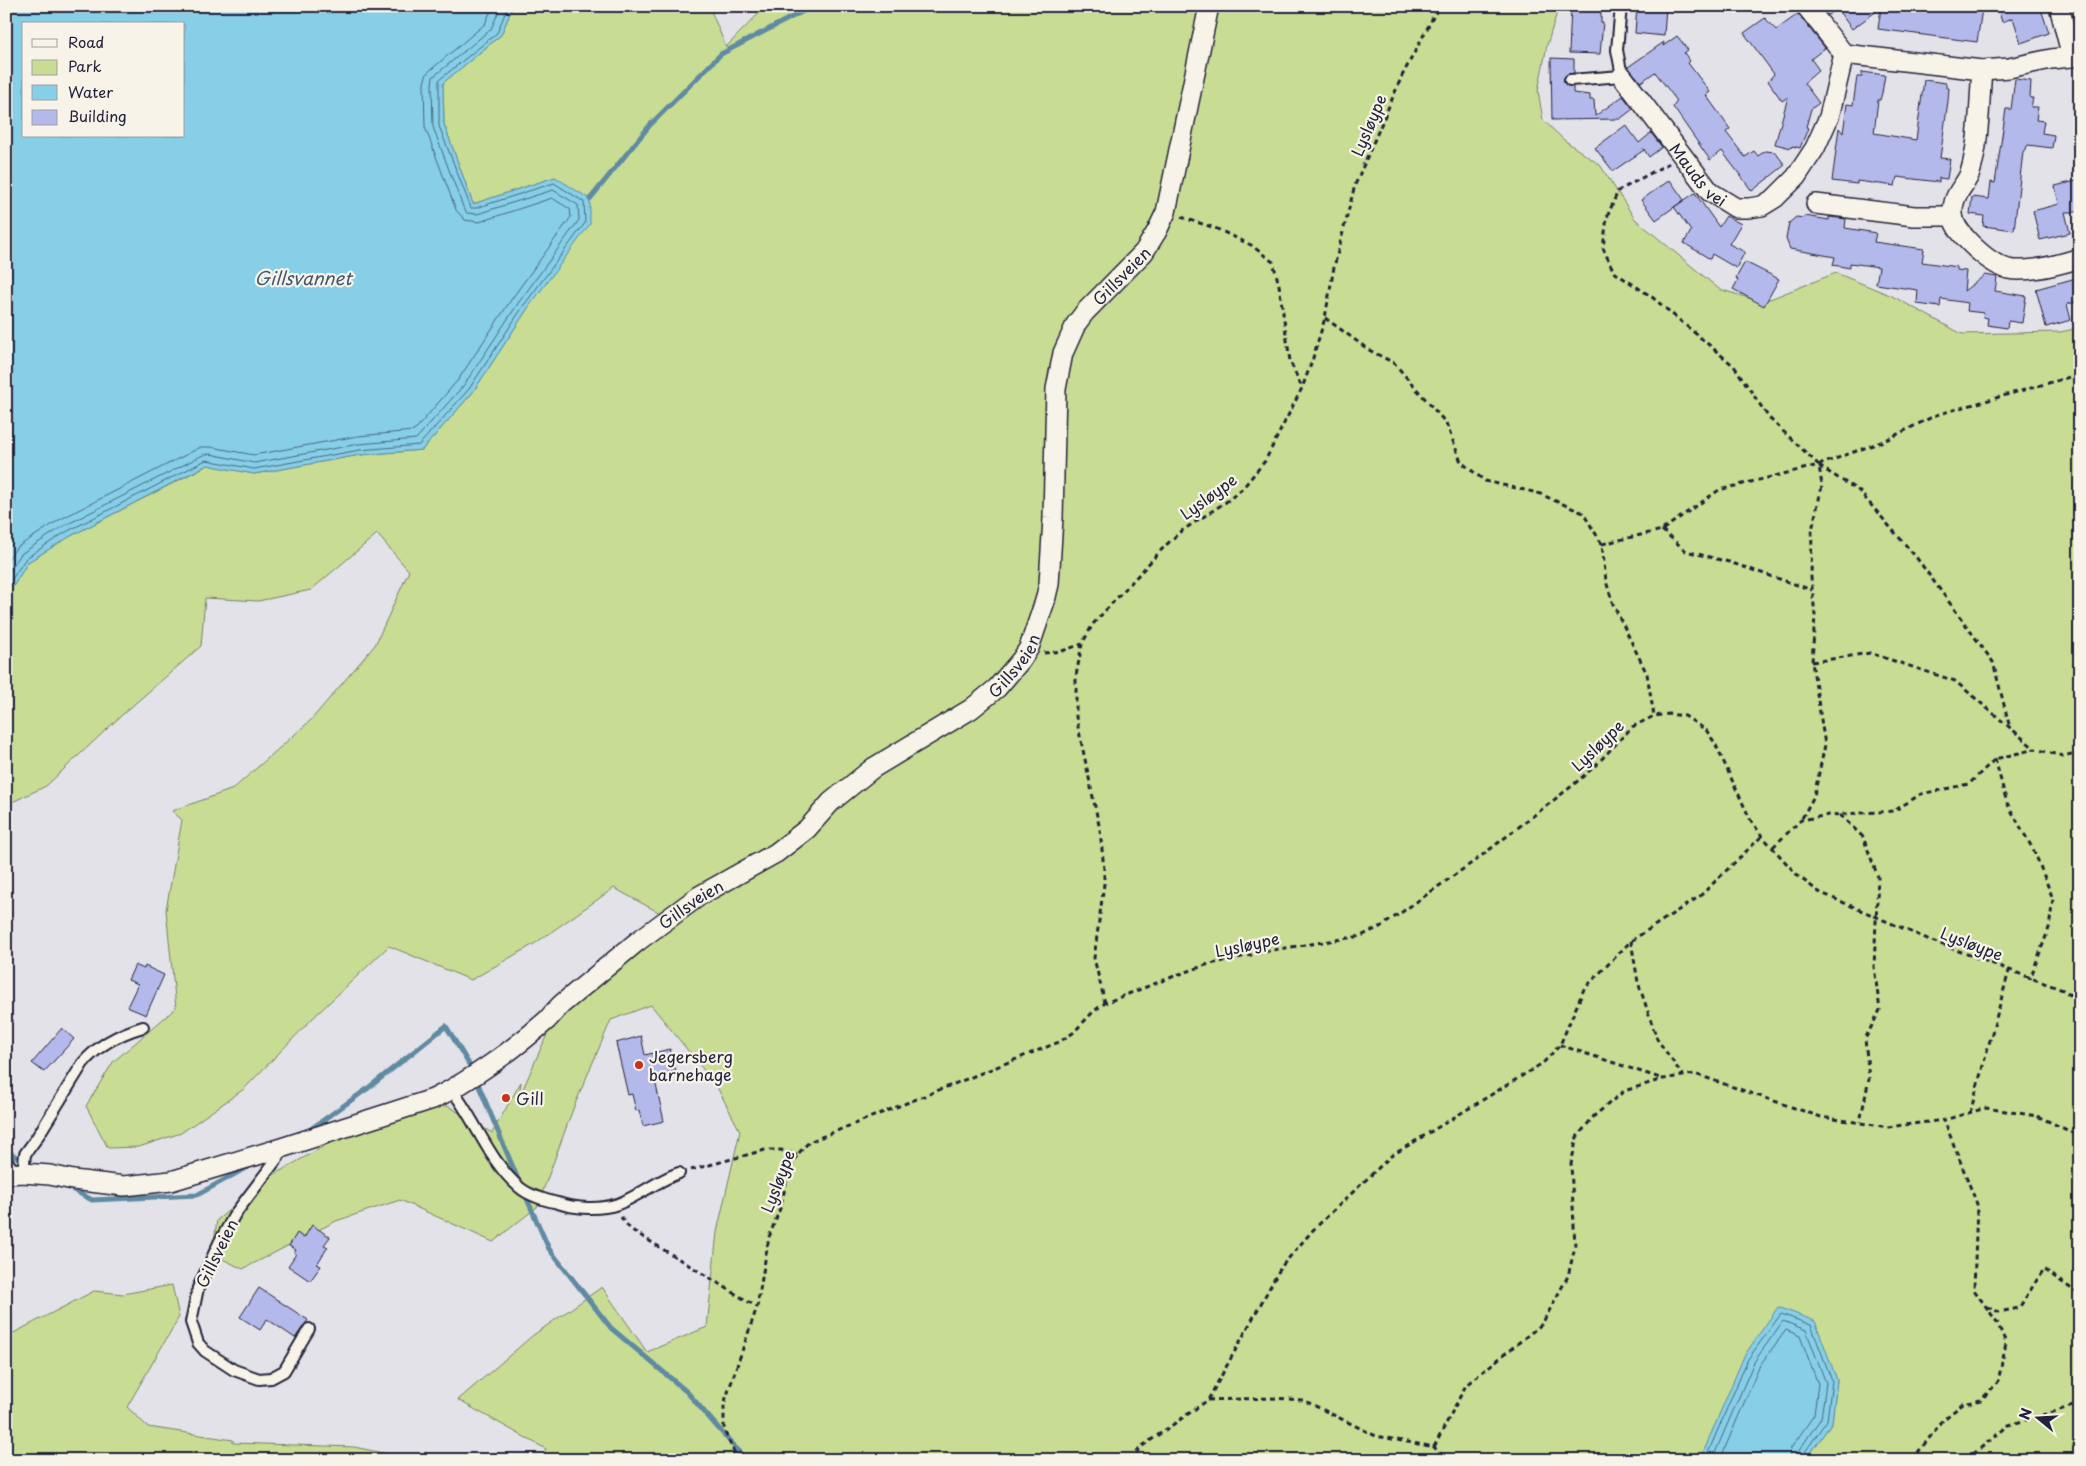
<svg xmlns="http://www.w3.org/2000/svg" width="2086" height="1466" viewBox="0 0 2086 1466" font-family="'Playpen Sans',sans-serif">
<rect width="100%" height="100%" fill="#e3e2e9"/>
<filter id="ink" filterUnits="userSpaceOnUse"><feTurbulence type="fractalNoise" baseFrequency=".02" numOctaves="2"/><feDisplacementMap in="SourceGraphic" scale="10" xChannelSelector="R" yChannelSelector="G"/><feConvolveMatrix kernelMatrix="1 2 1 2 8 2 1 2 1" color-interpolation-filters="sRGB"/></filter>
<g filter="url(#ink)">
<path fill="#c8dd93" stroke="#758067" d="M 513,6 L 709,6 L 726,47 L 766,6 L 1559,6 L 1547,45 L 1538,91 L 1543,120 L 1564,140 L 1600,165 L 1635,219 L 1719,289 L 1752,299 L 1770,299 L 1836,273 L 1892,296 L 1962,334 L 2060,332 L 2080,328 L 2080,1460 L 1806,1460 L 1832,1422 L 1837,1380 L 1834,1373 L 1704,1450 L 1700,1460 L 541,1460 L 546,1449 L 458,1400 L 532,1336 L 602,1287 L 647,1352 L 707,1327 L 717,1232 L 740,1131 L 716,1085 L 651,1005 L 611,1020 L 573,1109 L 537,1207 L 493,1242 L 400,1200 L 336,1221 L 243,1269 L 212,1254 L 217,1220 L 268,1178 L 354,1129 L 388,1107 L 448,1106 L 492,1133 L 521,1082 L 519,1098 L 556,1014 L 634,954 L 660,913 L 614,888 L 534,944 L 471,980 L 389,946 L 315,1016 L 244,1089 L 181,1133 L 139,1147 L 108,1148 L 86,1106 L 113,1062 L 176,1008 L 166,910 L 182,820 L 172,811 L 233,789 L 311,720 L 375,645 L 409,571 L 377,534 L 311,590 L 258,601 L 205,598 L 201,646 L 123,714 L 46,786 L 6,805 L 6,598 L 28,562 L 69,537 L 208,465 L 254,474 L 360,455 L 422,450 L 473,392 L 528,308 L 555,177 L 473,204 L 444,124 L 443,83 L 501,35 Z
M 172,1285 L 179,1317 L 127,1407 L 148,1427 L 233,1440 L 233,1443 L 354,1447 L 417,1460 L 6,1460 L 6,1337 L 94,1291 L 123,1294 Z"/>
<path fill="#86cfe7" stroke="#5e8aa2" fill-rule="evenodd" d="M 6,6 L 513,6 L 501,35 L 443,83 L 444,124 L 473,204 L 555,177 L 590,199 L 590,224 L 528,308 L 473,392 L 422,450 L 360,455 L 254,474 L 207,465 L 69,537 L 28,562 L 6,598 ZM 24,24 L 184,24 L 184,136 L 24,136 Z
M 1778,1307 L 1815,1321 L 1837,1380 L 1832,1422 L 1806,1460 L 1700,1460 L 1744,1356 Z"/>
<g fill="none" stroke-linecap="round" stroke-linejoin="round">
<path stroke="#4a6780" stroke-width="1" d="M 6,562 L 16,548 L 59,520 L 201,447 L 211,447 L 254,455 L 358,436 L 414,431 L 458,380 L 513,297 L 571,217 L 570,209 L 552,198 L 479,222 L 465,220 L 456,210 L 425,127 L 424,83 L 427,73 L 485,24 L 493,6
M 6,576 L 21,554 L 62,527 L 203,455 L 210,454 L 254,463 L 359,444 L 416,439 L 464,385 L 519,302 L 579,220 L 578,205 L 553,190 L 477,214 L 467,213 L 463,207 L 433,127 L 432,84 L 433,77 L 491,29 L 501,6
M 6,588 L 26,558 L 66,532 L 206,460 L 254,469 L 360,450 L 419,445 L 469,389 L 524,305 L 585,223 L 584,202 L 554,183 L 476,208 L 471,208 L 439,126 L 439,80 L 497,33 L 508,6
M 1705,1460 L 1748,1359 L 1781,1314 L 1811,1325 L 1832,1381 L 1827,1420 L 1803,1455 L 1802,1460
M 1712,1460 L 1754,1362 L 1783,1321 L 1806,1330 L 1826,1383 L 1821,1418 L 1798,1452 L 1796,1460
M 1720,1460 L 1760,1365 L 1786,1330 L 1800,1336 L 1818,1384 L 1814,1415 L 1791,1448 L 1788,1460"/>
<path stroke="#5e8aa2" stroke-width="5" d="M 590,199 L 650,125 L 721,54 L 813,6
M 476,1079 L 520,1184
M 305,1133 L 367,1089 L 446,1026 L 473,1071
M 6,1151 L 24,1161
M 68,1187 L 92,1200 L 197,1195 L 251,1165
M 524,1192 L 549,1249 L 611,1328 L 687,1392 L 746,1460"/>
</g>
<path fill="#b4b9eb" stroke="#22223b" d="M 1571,6 L 1601,6 L 1601,22 L 1603,22 L 1600,54 L 1569,53 Z
M 1637,6 L 1666,6 L 1664,36 L 1635,33 Z
M 1821,6 L 1964,6 L 1982,9 L 1977,42 L 1878,29 L 1881,8 L 1852,29 L 1837,9 L 1828,15 Z
M 2006,6 L 2040,6 L 2041,8 L 2037,9 L 2041,9 L 2049,33 L 2021,43 L 2013,18 L 2002,22 L 1998,9 Z
M 1798,14 L 1825,48 L 1811,59 L 1819,70 L 1804,83 L 1819,103 L 1811,109 L 1806,127 L 1808,128 L 1800,148 L 1792,146 L 1791,148 L 1775,144 L 1788,97 L 1782,101 L 1768,81 L 1774,74 L 1744,33 L 1765,18 L 1776,30 Z
M 1677,36 L 1688,50 L 1684,53 L 1690,61 L 1688,63 L 1710,92 L 1706,95 L 1730,129 L 1726,132 L 1745,157 L 1754,151 L 1758,156 L 1765,151 L 1775,152 L 1785,165 L 1752,191 L 1722,151 L 1710,160 L 1673,107 L 1677,101 L 1655,72 L 1641,82 L 1628,67 L 1664,42 L 1663,46 Z
M 1551,58 L 1574,59 L 1574,73 L 1566,75 L 1564,78 L 1564,83 L 1568,86 L 1573,87 L 1573,93 L 1590,95 L 1590,100 L 1594,100 L 1595,116 L 1623,96 L 1633,109 L 1620,119 L 1552,120 Z
M 1862,72 L 1885,75 L 1882,93 L 1880,100 L 1878,100 L 1874,133 L 1916,140 L 1924,80 L 1946,83 L 1946,88 L 1949,88 L 1948,101 L 1940,158 L 1950,159 L 1947,179 L 1939,178 L 1939,182 L 1897,177 L 1895,186 L 1857,181 L 1857,184 L 1832,181 L 1839,128 L 1843,133 L 1847,104 L 1853,105 L 1857,77 L 1862,77 Z
M 2015,79 L 2031,81 L 2030,98 L 2033,98 L 2031,107 L 2038,107 L 2036,120 L 2044,121 L 2042,133 L 2054,135 L 2052,148 L 2028,145 L 2023,152 L 2014,230 L 1983,226 L 1984,216 L 1970,214 L 1972,197 L 1989,199 L 1991,182 L 1995,183 L 2006,109 L 2011,109 Z
M 1626,125 L 1639,143 L 1651,133 L 1662,147 L 1649,157 L 1643,148 L 1644,150 L 1613,171 L 1595,148 Z
M 1670,180 L 1684,200 L 1656,220 L 1641,200 Z
M 2080,180 L 2080,212 L 2065,212 L 2070,233 L 2040,240 L 2033,211 L 2059,204 L 2055,186 Z
M 1695,193 L 1719,227 L 1726,216 L 1741,224 L 1729,244 L 1745,252 L 1736,268 L 1712,254 L 1710,259 L 1684,243 L 1691,231 L 1674,207 Z
M 1805,216 L 1829,220 L 1829,217 L 1846,219 L 1845,228 L 1876,233 L 1874,242 L 1924,249 L 1922,262 L 1957,267 L 1957,270 L 1966,271 L 1964,291 L 1985,275 L 1997,277 L 1995,291 L 2026,296 L 2022,323 L 2008,321 L 2007,328 L 1987,325 L 1988,318 L 1983,317 L 1984,313 L 1967,311 L 1968,303 L 1941,299 L 1940,307 L 1917,304 L 1918,290 L 1876,284 L 1879,267 L 1850,263 L 1850,268 L 1833,265 L 1835,257 L 1790,249 L 1786,239 L 1789,223 L 1796,217 L 1804,218 Z
M 1745,262 L 1779,279 L 1764,306 L 1733,289 L 1738,280 L 1736,278 Z
M 2080,277 L 2080,301 L 2067,304 L 2071,320 L 2046,327 L 2036,289 Z
M 135,965 L 144,969 L 145,966 L 164,975 L 146,1015 L 127,1007 L 138,984 L 128,980 Z
M 62,1028 L 74,1039 L 44,1072 L 32,1063 Z
M 641,1036 L 645,1055 L 670,1049 L 676,1071 L 654,1076 L 664,1121 L 643,1126 L 639,1110 L 636,1111 L 632,1094 L 628,1095 L 616,1043 Z
M 312,1225 L 330,1237 L 324,1245 L 328,1247 L 317,1264 L 321,1266 L 310,1281 L 288,1266 L 296,1254 L 294,1253 L 296,1250 L 289,1246 L 297,1233 L 304,1238 Z
M 259,1288 L 308,1320 L 295,1338 L 267,1319 L 260,1330 L 240,1317 Z"/>
<g fill="none" stroke-linecap="round" stroke-linejoin="round">
<defs>
<path id="lane" d="M 1570,80 L 1622,76 L 1617,50 L 1621,6
M 452,1090 C 476,1121 489,1161 519,1187 C 529,1196 545,1200 558,1203 C 576,1209 600,1210 618,1204 C 639,1196 658,1180 679,1173
M 281,1148 L 279,1156 L 235,1214 L 219,1243 L 198,1288 L 191,1322 L 198,1343 L 205,1351 L 234,1370 L 259,1379 L 271,1378 L 284,1371 L 309,1329
M 6,1160 L 12,1168 L 12,1173
M 23,1173 L 25,1154 L 36,1139 L 83,1063 C 99,1044 119,1034 143,1027"/>
<g id="street">
<path d="M 1806,6 L 1844,54 L 1982,70 L 2009,68 L 2051,59 L 2080,56"/>
<path d="M 2059,6 L 2072,57"/>
<path d="M 1982,70 C 1979,103 1980,141 1970,173 C 1964,188 1952,194 1953,214 C 1953,226 1963,235 1970,243 C 1980,253 1994,265 2008,269 C 2028,273 2061,264 2080,258"/>
<path id="s1" d="M 1622,76 L 1710,192 L 1736,208 L 1749,208 L 1762,206 L 1775,198 L 1796,177 L 1815,148 L 1829,117 L 1844,54"/>
<path d="M 1816,204 L 1914,216 L 1952,216"/>
<path id="s2" d="M 6,1174 L 23,1173 L 50,1175 L 73,1180 L 124,1186 L 171,1181 L 281,1148 L 433,1099 C 469,1082 517,1047 547,1020 C 552,1015 557,1008 563,1003 L 638,941 L 699,896 L 776,853 L 807,829 L 831,802 L 873,768 L 971,709 L 997,688 L 1021,660 L 1029,648 L 1045,601 L 1049,584 L 1053,518 L 1056,389 L 1063,353 L 1076,324 L 1085,312 L 1144,252 L 1157,231 L 1166,212 L 1209,6"/>
</g>
</defs>
<use href="#lane" stroke="#22223b" stroke-width="14"/>
<use href="#street" stroke="#22223b" stroke-width="22"/>
<path stroke="#22223b" stroke-width="3" stroke-dasharray="5 4" stroke-linecap="butt" d="M 1669,163 L 1618,191 L 1607,217 L 1603,248 L 1614,272 L 1652,297 L 1734,366 L 1769,418 L 1819,465 L 1822,486 L 1812,530 L 1811,578 L 1815,615 L 1812,662 L 1825,745 L 1814,796 L 1801,820
M 1181,217 L 1215,228 L 1251,245 L 1273,262 L 1279,285 L 1290,361 L 1302,388
M 1325,318 L 1369,350 L 1394,363 L 1446,423 L 1461,462 L 1485,481 L 1538,493 L 1583,513 L 1602,544 L 1606,581 L 1613,604 L 1647,674 L 1654,716
M 1819,466 L 1859,491 L 1916,557 L 1993,662 L 2010,728
M 1662,530 L 1686,551 L 1729,562 L 1812,590
M 1602,544 L 1662,530 L 1719,490 L 1819,465 L 1886,440 L 1936,415 L 2080,374
M 1044,653 L 1062,651 L 1082,644
M 1812,662 L 1870,653 L 1955,681 L 2034,748
M 1995,759 L 2007,803 L 2035,853 L 2053,899 L 2049,928 L 2030,979
M 1840,815 L 1863,837 L 1878,877 L 1874,967 L 1880,1010 L 1865,1039 L 1869,1079 L 1860,1122
M 1773,847 L 1801,820 L 1829,815 L 1894,811 L 1921,794 L 1969,784 L 1995,759 L 2035,749 L 2063,756 L 2080,752
M 1631,941 L 1638,982 L 1657,1039 L 1683,1076
M 1105,1003 L 1094,958 L 1104,884 L 1104,869 L 1100,830 L 1076,717 L 1076,676 L 1082,644 L 1093,624 L 1165,546 L 1180,532 L 1226,502 L 1242,489 L 1265,461 L 1302,388 L 1312,361 L 1325,318 L 1334,267 L 1355,185 L 1402,76 L 1439,6
M 1560,1045 L 1663,1079
M 1970,1113 L 2009,971
M 691,1170 L 765,1150 L 781,1150 L 797,1155
M 621,1217 L 630,1229 L 757,1307
M 1987,1307 L 1999,1312 L 2019,1308 L 2044,1269 L 2080,1295
M 1208,1400 L 1271,1398 L 1303,1400 L 1376,1436 L 1434,1447 L 1446,1460
M 1434,1447 L 1466,1385 L 1542,1324 L 1568,1276 L 1575,1247 L 1571,1164 L 1577,1137 L 1594,1116 L 1624,1091 L 1663,1079 L 1695,1074 L 1821,1117 L 1888,1127 L 1944,1120 L 1986,1108 L 2037,1116 L 2080,1136
M 741,1460 L 734,1452 L 724,1430 L 724,1404 L 757,1307 L 769,1237 L 781,1206 L 787,1178 L 797,1155 L 809,1142 L 1059,1042 L 1073,1033 L 1094,1011 L 1105,1003 L 1172,977 L 1206,965 L 1273,950 L 1361,936 L 1382,926 L 1476,860 L 1572,786 L 1596,765 L 1632,727 L 1654,716 L 1669,714 L 1685,716 L 1706,730 L 1715,743 L 1750,819 L 1762,836 L 1798,876 L 1819,892 L 1932,941 L 2063,990 L 2080,1002
M 1131,1460 L 1141,1447 L 1208,1400 L 1281,1267 L 1313,1230 L 1391,1156 L 1543,1063 L 1560,1045 L 1584,989 L 1631,941 L 1700,896 L 1762,836
M 1912,1460 L 1944,1419 L 1963,1404 L 1981,1400 L 1998,1382 L 2006,1343 L 1997,1322 L 1974,1290 L 1977,1204 L 1944,1120
M 1966,1460 L 2009,1425 L 2080,1404"/>
<use href="#lane" stroke="#f7f3e8" stroke-width="10"/>
<use href="#street" stroke="#f7f3e8" stroke-width="19"/>
</g>
</g>
<g fill="#c8321e" stroke="#f7f3e8" stroke-width="2">
<circle cx="639" cy="1065" r="5"/>
<circle cx="506" cy="1098" r="5"/>
</g>
<g text-anchor="middle" dominant-baseline="central" stroke-width="4.5" stroke-linejoin="round" paint-order="stroke">
<g font-size="16" fill="#22223b" stroke="#f7f3e8">
<text transform="translate(1368 125) rotate(-67)">Lysløype</text>
<text stroke="none"><textPath href="#s1" startOffset="125">Mauds vei</textPath></text>
<text stroke="none"><textPath href="#s2" startOffset="1590">Gillsveien</textPath></text>
<text transform="translate(1208 496) rotate(-36)">Lysløype</text>
<text stroke="none"><textPath href="#s2" startOffset="1170">Gillsveien</textPath></text>
<text transform="translate(1597 745) rotate(-44)">Lysløype</text>
<text stroke="none"><textPath href="#s2" startOffset="765">Gillsveien</textPath></text>
<text transform="translate(1972 943) rotate(21)">Lysløype</text>
<text transform="translate(1247 944) rotate(-12)">Lysløype</text>
<text transform="translate(777 1181) rotate(-69)">Lysløype</text>
<text transform="translate(216 1253) rotate(-64)">Gillsveien</text>
</g>
<g font-size="16" fill="#22223b" stroke="#f7f3e8" text-anchor="start">
<text x="649" y="1056">Jegersberg<tspan x="649" dy="18">barnehage</tspan></text>
<text x="516" y="1098">Gill</text>
</g>
<g font-size="18" font-style="italic" fill="#40566f" stroke="#f7f3e8">
<text x="303" y="277">Gillsvannet</text>
</g>
</g>
<rect width="2086" height="1466" fill="none" stroke="#f7f3e8" stroke-width="25"/>
<rect x="12" y="12" width="2061" height="1441" fill="none" stroke="#22223b" stroke-width="2" filter="url(#ink)"/>
<rect x="22" y="22" width="162" height="115" fill="#f7f3e8" stroke="#a29fa3"/>
<rect x="32" y="39" width="25" height="8" fill="#f7f3e8" stroke="#a29fa3"/>
<text x="68" y="48" font-size="15" fill="#22223b">Road</text>
<rect x="32" y="60" width="25" height="15" fill="#c8dd93" stroke="#a29fa3"/>
<text x="68" y="72" font-size="15" fill="#22223b">Park</text>
<rect x="32" y="85" width="25" height="15" fill="#86cfe7" stroke="#a29fa3"/>
<text x="68" y="98" font-size="15" fill="#22223b">Water</text>
<rect x="32" y="110" width="25" height="15" fill="#b4b9eb" stroke="#a29fa3"/>
<text x="68" y="122" font-size="15" fill="#22223b">Building</text>
<g transform="translate(2038 1418) rotate(288)" stroke="#f7f3e8" stroke-width="4" paint-order="stroke">
<path d="M0-4L9 19L0 12L-9 19Z" fill="#22223b"/>
<text y="-8" font-size="14" font-weight="bold" text-anchor="middle" fill="#22223b">N</text>
</g>
</svg>
